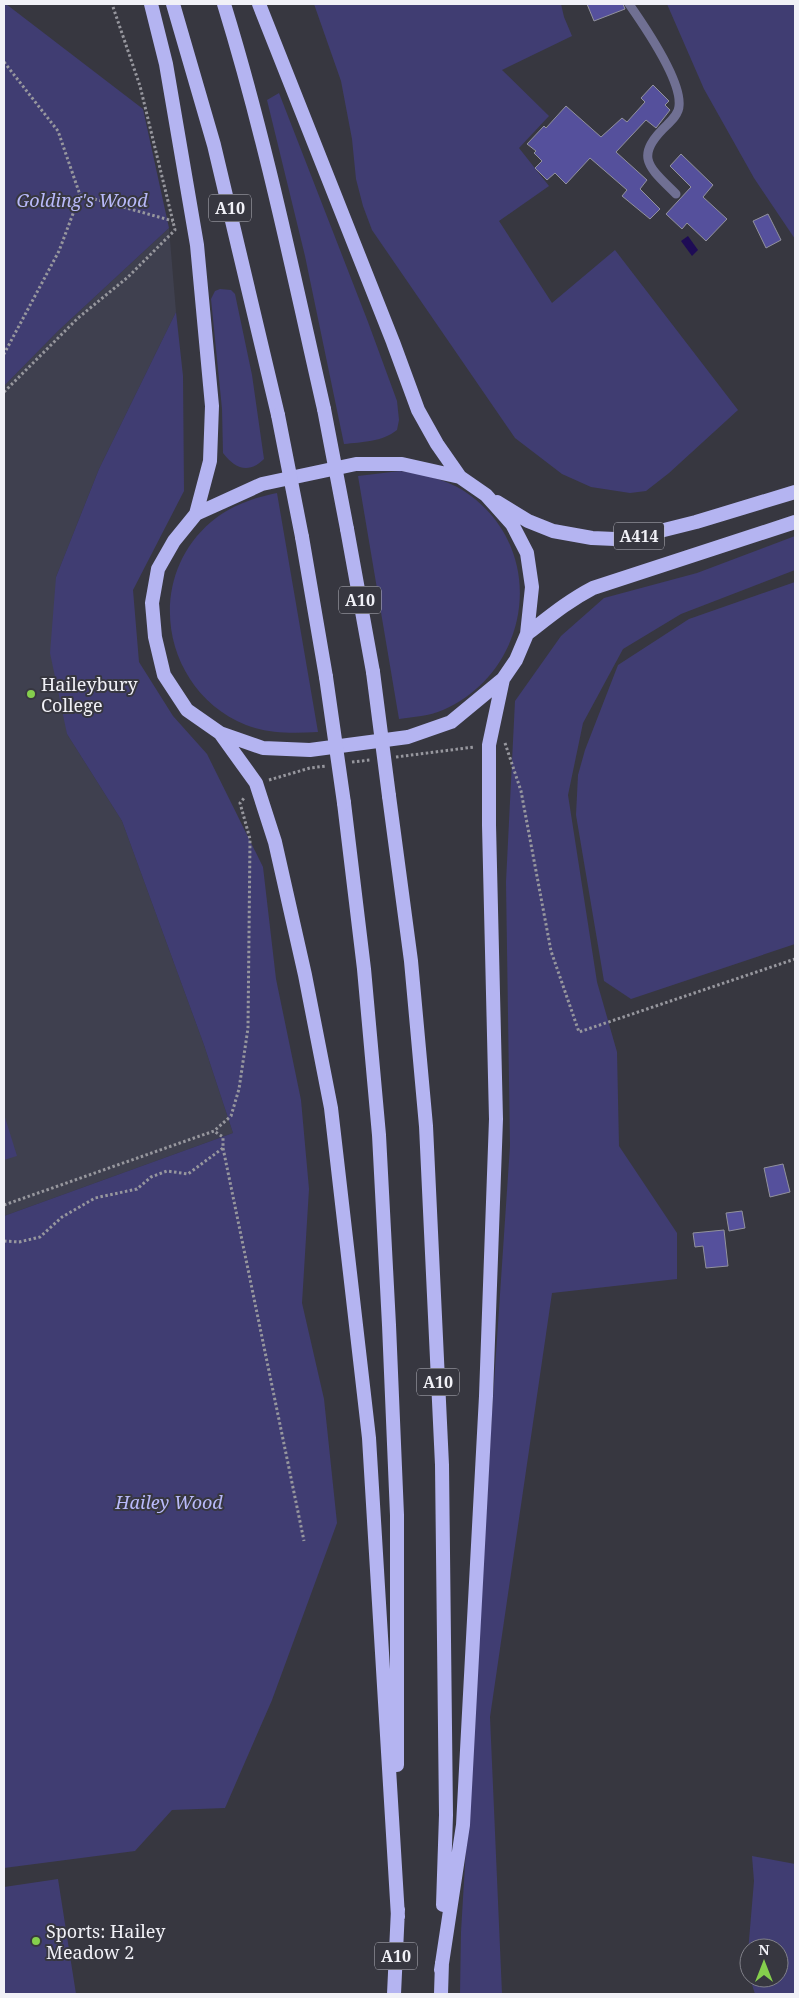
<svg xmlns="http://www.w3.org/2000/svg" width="799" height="1998" viewBox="0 0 799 1998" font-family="'Noto Serif',serif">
<rect width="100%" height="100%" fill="#373740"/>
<path fill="#3f404f" d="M 169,228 L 176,312 L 99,469 L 56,577 L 67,734 L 122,821 L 204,1045 L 233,1133 L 4,1216 L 4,386 L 58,331 Z"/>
<path fill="#403d72" d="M 4,4 L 6,4 L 143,109 L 169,228 L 58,331 L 4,386 Z
M 314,4 L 561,4 L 564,17 L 572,36 L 502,70 L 549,116 L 519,148 L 549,186 L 499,221 L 552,303 L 615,250 L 738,410 L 669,473 L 646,491 L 630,493 L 591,487 L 562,474 L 515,438 L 372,230 L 363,206 L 356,179 L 352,139 L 341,81 Z
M 667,4 L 795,4 L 795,239 L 754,178 L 704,89 Z
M 279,93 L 368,322 L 397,401 L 399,420 L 397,430 C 382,442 362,442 344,444 L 305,256 L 267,100 Z
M 220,289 L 231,290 L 235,294 L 252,375 L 264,459 C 249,474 235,469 223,453 L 222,409 L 211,299 L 215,291 Z
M 176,312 L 183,376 L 184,491 L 133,590 L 139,662 L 173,716 L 207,754 L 263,867 L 276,979 L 301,1100 L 309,1189 L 302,1303 L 324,1399 L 337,1523 L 272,1700 L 225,1808 L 172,1810 L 135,1851 L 4,1868 L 4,1216 L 233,1133 L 204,1045 L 122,821 L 67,734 L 50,653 L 56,577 L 99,469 Z
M 400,471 C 423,474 445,479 464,491 C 549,547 533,670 443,710 C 429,716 414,717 399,719 L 358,476 Z
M 277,493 L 318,732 C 293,733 270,734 246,725 C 164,692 142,581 211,522 C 230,506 252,498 277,493 Z
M 795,536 L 795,570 L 681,614 L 623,649 L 583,723 L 568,795 L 597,982 L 617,1052 L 619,1146 L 677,1233 L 677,1279 L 552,1293 L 490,1717 L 502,1994 L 460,1994 L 461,1932 L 492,1413 L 510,1146 L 506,882 L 515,701 L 561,636 L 604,598 L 697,573 Z
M 795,582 L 795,944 L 631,999 L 604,981 L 576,815 L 578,775 L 585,750 L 618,665 L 689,619 Z
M 4,1114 L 17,1156 L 4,1160 Z
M 752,1856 L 795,1864 L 795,1994 L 755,1994 L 750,1978 L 779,1978 L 779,1948 L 749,1948 L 749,1973 L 747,1964 L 754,1881 Z
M 58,1879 L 76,1994 L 4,1994 L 4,1887 Z"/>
<path fill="#1e0c55" d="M 688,236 L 698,250 L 692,256 L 681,241 Z"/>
<path fill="#55509c" stroke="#92929d" d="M 587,4 L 623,4 L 625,9 L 594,21 Z
M 653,85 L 669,101 L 665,105 L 670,110 L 656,128 L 646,120 L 616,152 L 647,180 L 640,189 L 660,209 L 650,219 L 622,196 L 627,190 L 590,158 L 566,184 L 555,173 L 547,180 L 535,168 L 542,161 L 534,153 L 536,151 L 527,144 L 544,126 L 546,128 L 566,106 L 601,137 L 622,118 L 627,122 L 645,102 L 641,98 Z
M 681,154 L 713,185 L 703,197 L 727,219 L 706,241 L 687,223 L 682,229 L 666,214 L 691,187 L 670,166 Z
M 768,214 L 781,240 L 766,248 L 753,221 Z
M 783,1164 L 790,1192 L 770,1197 L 764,1168 Z
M 742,1211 L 745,1228 L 729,1231 L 726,1213 Z
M 724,1230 L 728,1266 L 706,1268 L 703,1246 L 695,1247 L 693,1233 Z"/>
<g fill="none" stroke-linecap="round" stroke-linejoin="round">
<path stroke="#97979e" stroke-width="3" stroke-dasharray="2.5 2.5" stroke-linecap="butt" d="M 4,62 L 58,131 L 80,195 L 59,251 L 4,354
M 80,195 L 173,221
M 4,392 L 78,318 L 128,277 L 175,230 L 140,86 L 112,4
M 505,743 L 521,791 L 551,951 L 579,1032 L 795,959
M 396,757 L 474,747
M 352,762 L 370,760
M 269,780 L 310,768 L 326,766
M 223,1148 L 304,1541
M 4,1205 L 214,1131 L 231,1116 L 239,1089 L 248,1028 L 250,839 L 240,803 L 245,797
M 4,1241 L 19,1242 L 40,1237 L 62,1217 L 95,1198 L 137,1189 L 151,1177 L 167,1171 L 188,1174 L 223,1148 L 223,1137 L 214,1131"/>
<path stroke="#707093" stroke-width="9" d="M 629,4 C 643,24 682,81 679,106 C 679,113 672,120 667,125 C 633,157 649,167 676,194"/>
<path stroke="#b4b4f1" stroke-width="14" d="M 151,4 L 166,64 L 197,245 L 212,406 L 210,461 L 196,514
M 173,4 L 214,145 L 278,415
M 224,4 C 265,137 293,273 324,409
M 259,4 L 393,342 L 418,410 L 437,444 L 460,477
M 356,464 L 402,464 L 460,477 L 486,495 L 512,524 L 527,553 L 532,587 L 527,634 L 516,660 L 503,679 L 451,722 L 408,737 L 310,750 L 263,748 L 220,733 L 187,710 L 164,675 L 155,637 L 152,603 L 158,569 L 174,541 L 196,514 L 262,484 Z
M 497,502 L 528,521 L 553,531 L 592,538 L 615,539 L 656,532 L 696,522 L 795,492
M 347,529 L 373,672
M 302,537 L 326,677
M 527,634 C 549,617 568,601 593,588 L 795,522
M 220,733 L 256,783 L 275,842 L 305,975 L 331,1108 L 369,1438 L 398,1917
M 389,796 L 411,961 L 426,1126 L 442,1465 L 446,1815 L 443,1905
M 344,803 L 364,969 L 379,1135 L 389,1325 L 397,1515 L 397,1765
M 441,1970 L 463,1825 L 486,1396 L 496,1119 L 489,825 L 489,745 L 503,679
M 394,1994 L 398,1909
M 441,1994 L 442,1962"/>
<path stroke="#b4b4f1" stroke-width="14" d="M 324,409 L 347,529
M 278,415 L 302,537
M 373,672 L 389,796
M 326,677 L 344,803"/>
</g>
<g fill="#85cf4d" stroke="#373740" stroke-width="2">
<circle cx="31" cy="694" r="5"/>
<circle cx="36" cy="1941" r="5"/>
</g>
<g text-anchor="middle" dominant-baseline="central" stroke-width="4" stroke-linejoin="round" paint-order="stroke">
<g fill="#373740" stroke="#b9b9c0" stroke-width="1">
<rect x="209" y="194.5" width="42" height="27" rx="4"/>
<rect x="614" y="522.5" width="50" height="27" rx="4"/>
<rect x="339" y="586.5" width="42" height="27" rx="4"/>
<rect x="417" y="1368.5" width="42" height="27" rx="4"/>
<rect x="375" y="1942.5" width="42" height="27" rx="4"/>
</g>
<g font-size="16" font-weight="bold" fill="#f1f1f7">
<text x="230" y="208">A10</text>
<text x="639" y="536">A414</text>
<text x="360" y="600">A10</text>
<text x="438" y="1382">A10</text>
<text x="396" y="1956">A10</text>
</g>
<g font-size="18" font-style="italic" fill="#b9bafa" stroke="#373740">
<text x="82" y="200">Golding's Wood</text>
<text x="169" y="1502">Hailey Wood</text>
</g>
<g font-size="18" fill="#f1f1f7" stroke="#373740" text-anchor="start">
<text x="41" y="684">Haileybury<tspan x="41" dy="21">College</tspan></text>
<text x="46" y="1931">Sports: Hailey<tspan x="46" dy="21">Meadow 2</tspan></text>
</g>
</g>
<rect width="799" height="1998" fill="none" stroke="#f1f1f7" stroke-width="10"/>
<g transform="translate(764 1963)"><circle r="24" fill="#373740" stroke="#818189"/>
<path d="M0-4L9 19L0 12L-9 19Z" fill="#85cf4d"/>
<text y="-8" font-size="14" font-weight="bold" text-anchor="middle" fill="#f1f1f7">N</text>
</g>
</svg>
